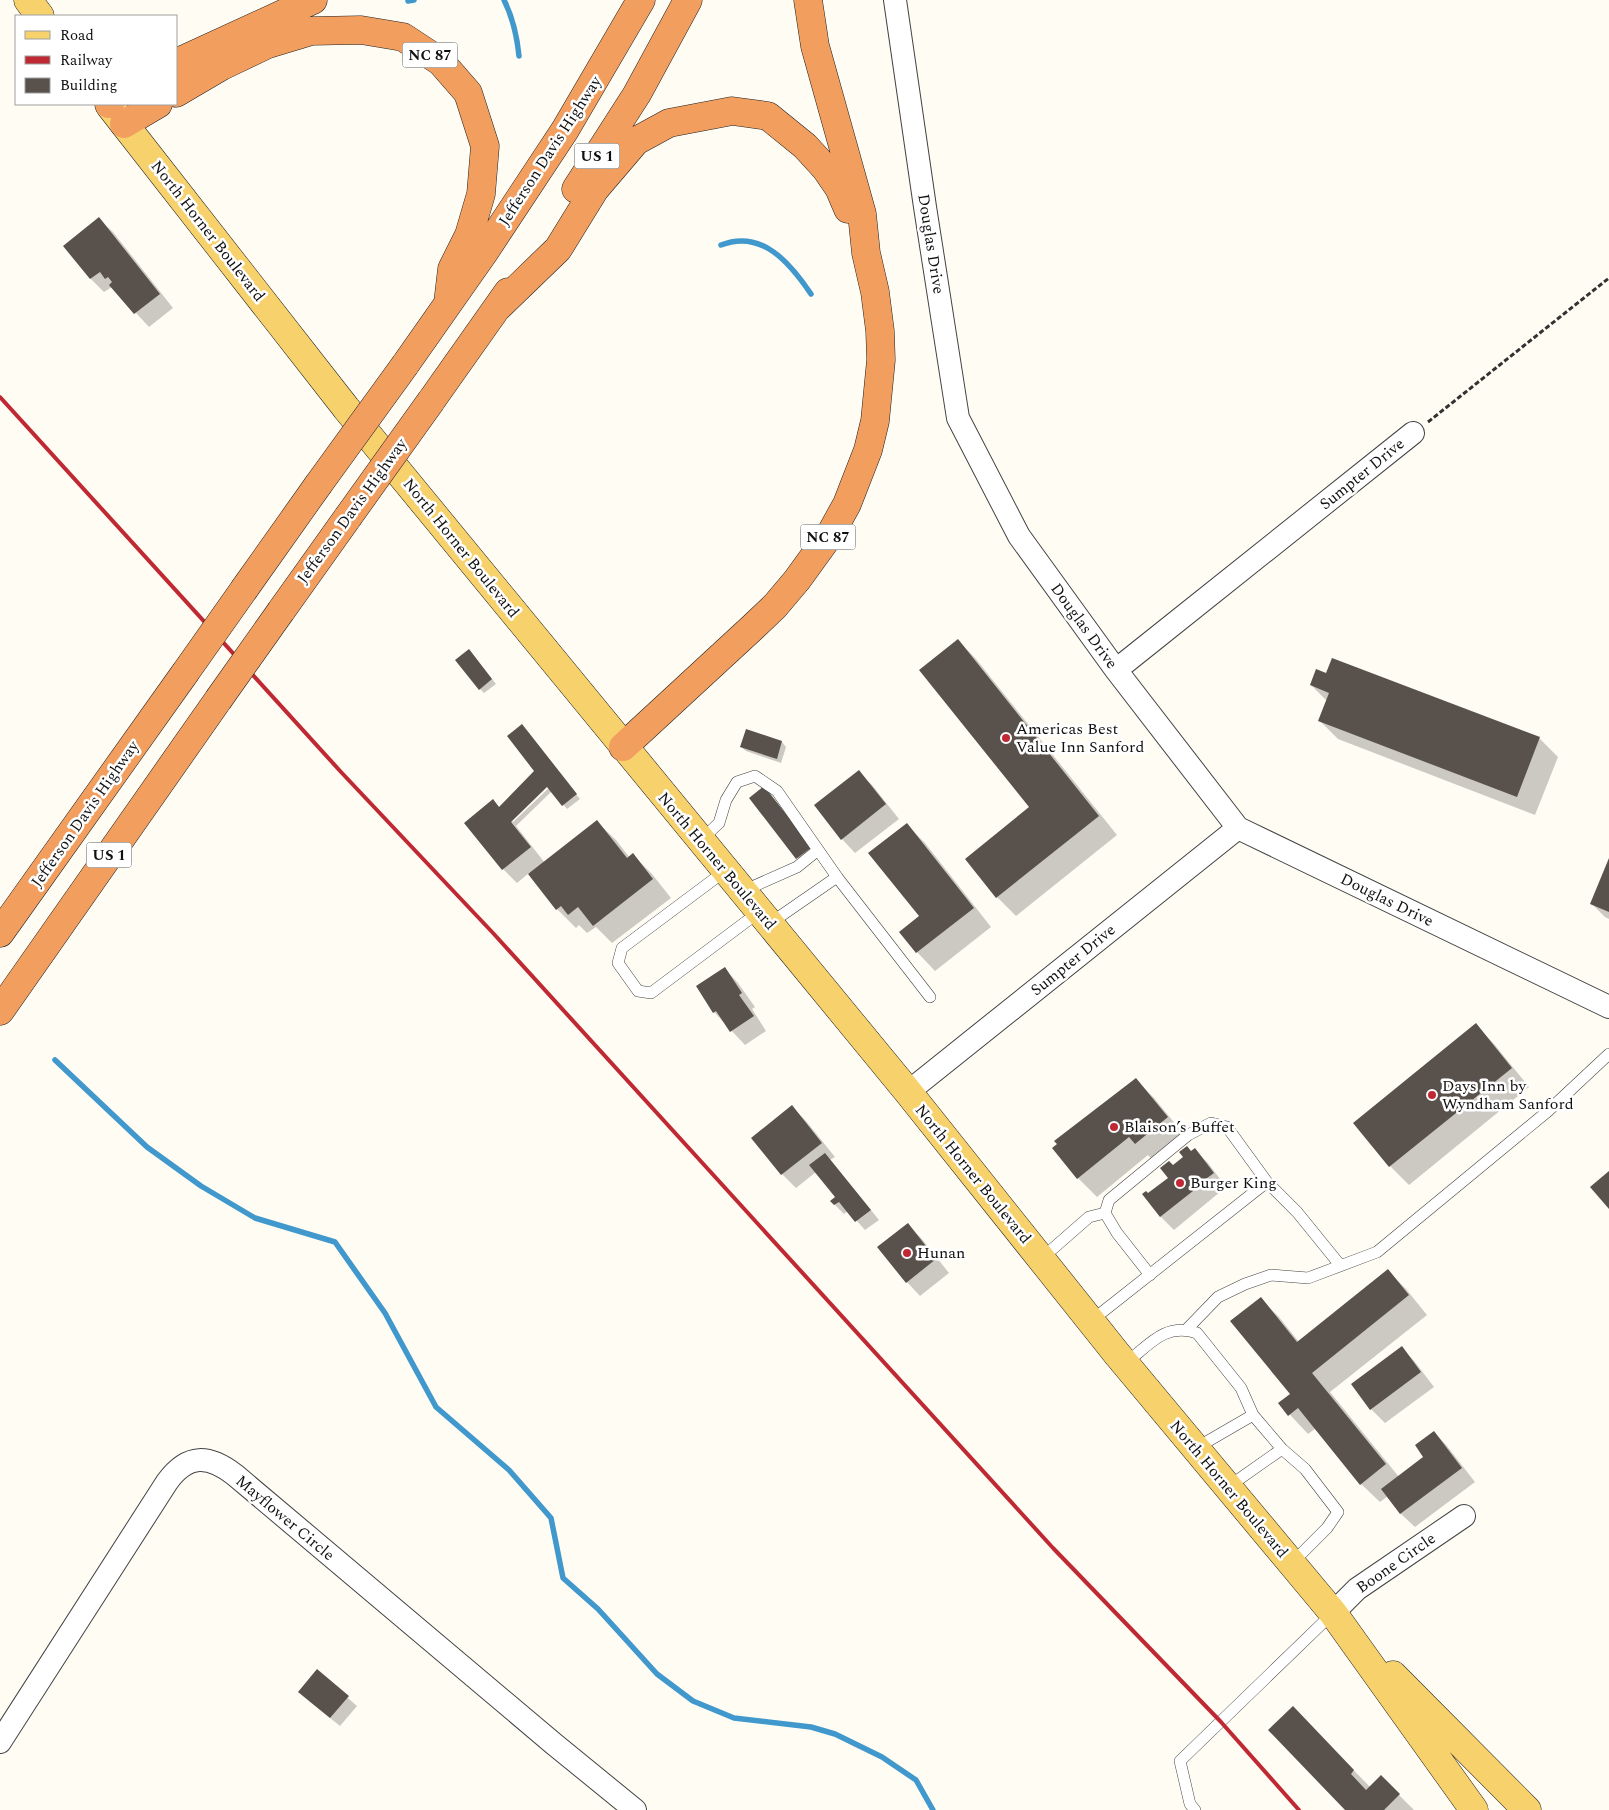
<svg xmlns="http://www.w3.org/2000/svg" width="1609" height="1810" viewBox="0 0 1609 1810" font-family="Spectral,serif">
<rect width="100%" height="100%" fill="#fffcf3"/>
<path fill="#0003" fill-rule="evenodd" d="M 99,219 L 113,232 L 173,308 L 149,327 L 112,287 L 104,292 L 91,279 L 65,246 Z
M 958,640 L 976,659 L 1117,835 L 1016,916 L 997,897 L 1031,807 Z
M 473,655 L 496,684 L 484,693 L 480,689 Z
M 1311,685 L 1539,738 L 1558,757 L 1535,815 L 1338,739 L 1320,721 L 1327,701 Z
M 526,730 L 580,799 L 567,809 L 552,791 L 516,826 L 545,863 L 597,822 L 616,840 L 630,858 L 633,855 L 652,874 L 671,898 L 612,943 L 596,927 L 587,933 L 579,925 L 576,928 L 557,909 L 529,873 L 517,883 L 503,869 L 493,801 L 500,808 L 536,771 ZM 551,782 L 553,784 L 513,822 L 511,820 Z
M 747,731 L 782,742 L 786,747 L 781,763 L 746,751 L 741,747 Z
M 858,772 L 872,785 L 899,819 L 855,853 L 842,839 Z
M 750,798 L 815,851 L 801,862 Z
M 906,824 L 925,843 L 991,927 L 935,971 L 917,952 L 901,932 L 920,917 Z
M 1609,862 L 1609,919 L 1605,917 L 1591,903 Z
M 725,969 L 738,983 L 755,1007 L 752,1009 L 766,1031 L 745,1045 L 714,1012 Z
M 1476,1025 L 1494,1044 L 1529,1087 L 1409,1185 L 1390,1166 L 1354,1123 Z
M 1136,1080 L 1154,1098 L 1186,1137 L 1154,1162 L 1148,1155 L 1097,1197 L 1078,1178 L 1053,1148 Z
M 792,1107 L 806,1121 L 835,1157 L 830,1160 L 879,1220 L 865,1230 L 848,1211 L 844,1214 L 835,1205 L 832,1201 L 837,1197 L 816,1172 L 796,1188 L 782,1174 Z
M 1195,1150 L 1208,1163 L 1226,1187 L 1174,1230 L 1160,1216 L 1148,1195 L 1170,1178 L 1173,1166 Z
M 907,1224 L 921,1238 L 949,1273 L 920,1296 L 907,1282 Z
M 1388,1271 L 1406,1289 L 1427,1315 L 1330,1392 L 1399,1477 L 1425,1457 L 1434,1432 L 1447,1446 L 1475,1482 L 1415,1527 L 1401,1514 L 1388,1496 L 1380,1502 L 1361,1484 L 1316,1428 L 1308,1434 L 1280,1404 L 1291,1394 L 1260,1299 L 1279,1317 L 1299,1342 Z
M 1402,1348 L 1415,1362 L 1434,1387 L 1385,1423 L 1371,1409 Z
M 317,1671 L 357,1706 L 340,1726 L 309,1701 Z
M 1311,1726 L 1370,1787 L 1381,1777 L 1414,1810 L 1347,1810 Z"/>
<g fill="none" stroke-linecap="round" stroke-linejoin="round">
<path stroke="#4198cc" stroke-width="5.5" d="M 504,0 C 513,18 517,36 519,56
M 408,1 L 414,0
M 721,245 C 762,229 790,263 811,294
M 55,1060 L 147,1147 L 201,1186 L 255,1218 L 335,1242 L 385,1313 L 436,1407 L 509,1470 L 551,1518 L 563,1578 L 598,1609 L 657,1674 L 693,1701 L 734,1718 L 811,1727 L 835,1734 L 882,1757 L 916,1780 L 933,1810"/>
</g>
<path fill="#59514c" d="M 99,217 L 160,294 L 134,314 L 109,285 L 112,282 L 108,277 L 105,279 L 100,272 L 90,279 L 63,246 Z
M 958,639 L 1099,816 L 996,898 L 965,859 L 1029,807 L 919,670 Z
M 469,649 L 492,679 L 479,690 L 455,660 Z
M 1332,658 L 1540,737 L 1517,797 L 1318,721 L 1329,693 L 1310,685 L 1316,669 L 1326,673 Z
M 522,724 L 577,794 L 562,806 L 547,787 L 511,822 L 531,847 L 502,870 L 464,823 L 493,799 L 499,807 L 534,771 L 507,736 Z
M 746,729 L 782,741 L 777,759 L 740,747 Z
M 859,770 L 886,804 L 841,840 L 814,805 Z
M 764,786 L 812,847 L 796,859 L 749,798 Z
M 597,820 L 627,858 L 633,853 L 653,879 L 593,926 L 578,907 L 568,915 L 561,906 L 556,910 L 528,874 Z
M 907,823 L 974,908 L 916,953 L 899,932 L 919,916 L 868,853 Z
M 1609,858 L 1609,912 L 1590,904 Z
M 725,967 L 742,993 L 739,995 L 754,1016 L 730,1032 L 716,1011 L 713,1013 L 696,986 Z
M 1476,1023 L 1512,1068 L 1389,1167 L 1353,1123 Z
M 1136,1078 L 1168,1117 L 1135,1144 L 1129,1137 L 1077,1179 L 1052,1148 L 1057,1144 L 1054,1141 Z
M 792,1105 L 822,1143 L 781,1175 L 751,1138 Z
M 1187,1146 L 1191,1151 L 1195,1148 L 1214,1173 L 1192,1189 L 1193,1191 L 1160,1217 L 1142,1194 L 1146,1191 L 1148,1193 L 1168,1178 L 1160,1168 L 1169,1161 L 1173,1165 L 1183,1157 L 1179,1152 Z
M 825,1153 L 871,1210 L 855,1222 L 839,1202 L 834,1205 L 830,1201 L 835,1197 L 809,1165 Z
M 1609,1171 L 1609,1209 L 1590,1187 Z
M 908,1223 L 936,1259 L 906,1283 L 877,1247 Z
M 1388,1269 L 1409,1295 L 1312,1373 L 1386,1464 L 1360,1485 L 1298,1408 L 1288,1416 L 1278,1403 L 1290,1394 L 1230,1321 L 1261,1297 L 1297,1342 Z
M 1402,1346 L 1421,1372 L 1370,1410 L 1351,1384 Z
M 1434,1431 L 1462,1468 L 1400,1514 L 1381,1489 L 1423,1457 L 1415,1445 Z
M 317,1669 L 349,1696 L 330,1718 L 298,1692 Z
M 1293,1706 L 1354,1770 L 1351,1774 L 1366,1790 L 1381,1775 L 1400,1794 L 1384,1810 L 1345,1810 L 1268,1730 Z"/>
<g fill="none" stroke-linecap="round" stroke-linejoin="round">
<defs>
<path id="lane" d="M 701,840 L 719,823 L 726,800 L 737,782 L 755,776 L 777,791 L 837,877
M 725,871 L 622,948 L 618,963 L 638,991 L 651,993 L 759,912
M 743,891 L 797,867 L 818,850
M 769,924 L 837,877 L 930,997
M 1267,1182 L 1297,1212 L 1340,1265
M 1041,1259 L 1089,1217 L 1105,1213
M 1091,1321 L 1267,1182 L 1227,1127 L 1211,1123 L 1188,1135 L 1109,1200 L 1105,1213 L 1117,1233 L 1150,1275
M 1187,1329 L 1218,1297 L 1245,1284 L 1271,1275 L 1308,1278 L 1377,1252 L 1548,1111 L 1609,1054
M 1125,1364 C 1149,1345 1165,1322 1197,1333 L 1241,1388 L 1253,1415
M 1196,1448 L 1253,1415 L 1282,1449
M 1228,1487 L 1282,1449 L 1305,1469 L 1338,1512 L 1327,1528 L 1291,1564
M 1195,1810 L 1190,1804 L 1180,1761 L 1333,1613"/>
<path id="street" d="M 895,0 L 925,207 L 958,418 L 1019,536 L 1116,670 L 1238,828 L 1609,1007
M 1116,670 L 1413,433
M 908,1092 L 1238,828
M 1333,1613 L 1357,1589 L 1464,1516
M 0,1742 L 167,1482 C 188,1453 209,1455 235,1475 L 554,1744 L 635,1810"/>
<path id="primary" d="M 28,0 L 40,16
M 110,106 L 346,408 L 908,1092 L 1117,1354 L 1333,1613 L 1474,1810
M 1393,1675 L 1527,1810"/>
<path id="highway" d="M 176,63 L 313,0
M 176,93 L 222,66 L 268,44 L 311,31 L 361,30 L 403,37 L 441,62 L 468,93 L 485,146 L 481,194 L 469,235 L 452,269 L 448,303
M 109,104 L 110,104
M 124,124 L 158,104
M 576,189 L 637,94 L 688,0
M 498,307 L 558,249 L 595,189 L 636,141 L 669,123 L 732,111 L 768,116 L 805,146 L 826,169 L 839,188 L 848,209
M 405,365 L 483,254 L 565,130 L 641,0
M 431,401 L 508,292
M 245,588 L 318,485
M 281,611 L 348,517
M 623,747 L 753,627 L 775,606 L 797,580 L 831,533 L 847,504 L 868,450 L 875,421 L 881,360 L 880,331 L 875,292 L 866,253 L 862,214 L 815,46 L 808,0
M 0,933 L 185,673
M 0,1011 L 218,700"/>
</defs>
<use href="#lane" stroke="#434343" stroke-width="12"/>
<use href="#street" stroke="#434343" stroke-width="24"/>
<use href="#primary" stroke="#212121" stroke-width="29"/>
<use href="#highway" stroke="#212121" stroke-width="29"/>
<path stroke="#323232" stroke-width="3" stroke-dasharray="5 2.5" stroke-linecap="butt" d="M 1428,422 L 1609,278"/>
<use href="#lane" stroke="#fff" stroke-width="11"/>
<use href="#street" stroke="#fff" stroke-width="22"/>
<use href="#primary" stroke="#f6d16c" stroke-width="28"/>
<use href="#highway" stroke="#f29e5f" stroke-width="28"/>
<path stroke="#bf2934" stroke-width="4" d="M 0,397 L 341,772 L 493,933 L 1053,1548 L 1221,1722 L 1299,1810"/>
<defs>
<path id="highway-bridge" d="M 318,485 L 405,365
M 348,517 L 431,401
M 185,673 L 245,588
M 218,700 L 281,611"/>
</defs>
<use href="#highway-bridge" stroke="#212121" stroke-width="29" stroke-linecap="butt"/>
<use href="#highway-bridge" stroke="#f29e5f" stroke-width="28"/>
</g>
<g fill="#bf2934" stroke="#fff" stroke-width="2">
<circle cx="1006" cy="738" r="5"/>
<circle cx="1432" cy="1095" r="5"/>
<circle cx="1114" cy="1127" r="5"/>
<circle cx="1180" cy="1183" r="5"/>
<circle cx="907" cy="1253" r="5"/>
</g>
<g text-anchor="middle" dominant-baseline="central" stroke-width="5" stroke-linejoin="round" paint-order="stroke">
<g fill="#fff" stroke="#585858" stroke-width="1">
<rect x="402.5" y="42.5" width="55" height="25" rx="4"/>
<rect x="574.5" y="143.5" width="45" height="25" rx="4"/>
<rect x="800.5" y="524.5" width="55" height="25" rx="4"/>
<rect x="86.5" y="842.5" width="45" height="25" rx="4"/>
</g>
<g font-size="15" font-weight="bold" fill="#101010">
<text x="430" y="55">NC 87</text>
<text x="597" y="156">US 1</text>
<text x="828" y="537">NC 87</text>
<text x="109" y="855">US 1</text>
</g>
<g font-size="16" fill="#101010" stroke="#fff">
<text transform="translate(550 151) rotate(-57)">Jefferson Davis Highway</text>
<text transform="translate(208 231) rotate(52)">North Horner Boulevard</text>
<text transform="translate(931 244) rotate(81)">Douglas Drive</text>
<text transform="translate(1362 474) rotate(-39)">Sumpter Drive</text>
<text transform="translate(352 511) rotate(-54)">Jefferson Davis Highway</text>
<text transform="translate(461 548) rotate(51)">North Horner Boulevard</text>
<text transform="translate(1084 626) rotate(54)">Douglas Drive</text>
<text transform="translate(85 814) rotate(-55)">Jefferson Davis Highway</text>
<text transform="translate(717 861) rotate(50)">North Horner Boulevard</text>
<text transform="translate(1387 900) rotate(26)">Douglas Drive</text>
<text transform="translate(1073 960) rotate(-39)">Sumpter Drive</text>
<text transform="translate(973 1174) rotate(51)">North Horner Boulevard</text>
<text transform="translate(1229 1489) rotate(50)">North Horner Boulevard</text>
<text transform="translate(285 1518) rotate(40)">Mayflower Circle</text>
<text transform="translate(1396 1563) rotate(-35)">Boone Circle</text>
</g>
<g font-size="16" fill="#101010" stroke="#fff" text-anchor="start">
<text x="1016" y="729">Americas Best<tspan x="1016" dy="18">Value Inn Sanford</tspan></text>
<text x="1442" y="1086">Days Inn by<tspan x="1442" dy="18">Wyndham Sanford</tspan></text>
<text x="1124" y="1127">Blaison’s Buffet</text>
<text x="1190" y="1183">Burger King</text>
<text x="917" y="1253">Hunan</text>
</g>
</g>
<rect x="15" y="15" width="162" height="90" fill="#ffffff" stroke="#9f9f9f"/>
<rect x="25" y="31" width="25" height="8" fill="#f6d16c" stroke="#9f9f9f"/>
<text x="60" y="40" font-size="15" fill="#101010">Road</text>
<rect x="25" y="56" width="25" height="8" fill="#bf2934" stroke="#9f9f9f"/>
<text x="60" y="65" font-size="15" fill="#101010">Railway</text>
<rect x="25" y="78" width="25" height="15" fill="#59514c" stroke="#9f9f9f"/>
<text x="60" y="90" font-size="15" fill="#101010">Building</text>
</svg>
